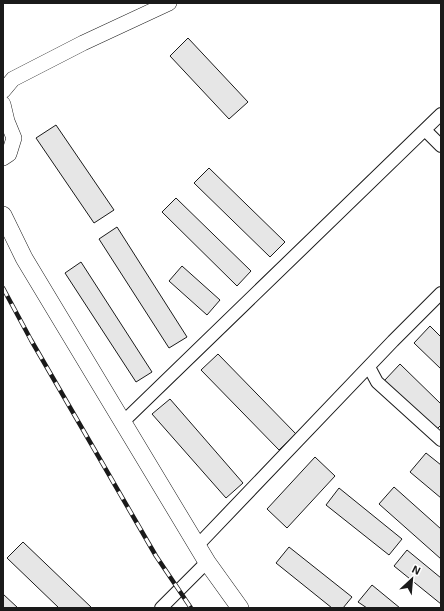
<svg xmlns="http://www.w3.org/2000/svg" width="444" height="611" viewBox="0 0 444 611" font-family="'Exo 2',sans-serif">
<rect width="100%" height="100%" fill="#fff"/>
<path fill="#e6e6e6" stroke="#1a1a1a" d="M 188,38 L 248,102 L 229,119 L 170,56 Z
M 56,125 L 114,210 L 94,223 L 36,138 Z
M 209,168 L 285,242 L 270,257 L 194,183 Z
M 176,198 L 251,271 L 237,286 L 162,212 Z
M 117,227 L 187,337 L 169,348 L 99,239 Z
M 81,262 L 152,372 L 136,382 L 65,273 Z
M 182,266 L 220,300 L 207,315 L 169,281 Z
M 430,326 L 441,337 L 441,369 L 414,343 Z
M 218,354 L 296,434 L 279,450 L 201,370 Z
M 400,364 L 441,404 L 441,425 L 436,430 L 384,381 Z
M 170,399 L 243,483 L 226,498 L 152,414 Z
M 426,453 L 441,465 L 441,498 L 410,472 Z
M 315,457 L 335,476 L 287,528 L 267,509 Z
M 394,487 L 441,529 L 441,559 L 379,504 Z
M 339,488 L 402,539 L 389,555 L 326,505 Z
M 23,542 L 92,608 L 59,608 L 7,558 Z
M 289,547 L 352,597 L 343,608 L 332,608 L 276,563 Z
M 407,550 L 441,578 L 441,604 L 394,566 Z
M 372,585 L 400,608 L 367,608 L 358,602 Z
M 3,594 L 18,608 L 3,608 Z"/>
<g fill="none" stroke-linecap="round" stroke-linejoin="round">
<defs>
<path id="minor" d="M 425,130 L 441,146
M 369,367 L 377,382 L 441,440
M 123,422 L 441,114
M 197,546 L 393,341 L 441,293
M 161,608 L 207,562"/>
<path id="major" d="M 3,91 L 13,79 L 83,43 L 169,3
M 3,104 L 7,121 L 14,138 L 9,154 L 3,158"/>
<path id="highway" d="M 3,215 L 24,258 L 207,562 L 240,608"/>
</defs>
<use href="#minor" stroke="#1a1a1a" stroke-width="14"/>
<use href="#major" stroke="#1a1a1a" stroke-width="16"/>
<use href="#highway" stroke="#1a1a1a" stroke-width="18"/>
<use href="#minor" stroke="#fff" stroke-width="12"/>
<use href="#major" stroke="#fff" stroke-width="15"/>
<use href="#highway" stroke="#fff" stroke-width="17"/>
<defs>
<path id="rail" d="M 3,288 L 31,340 L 156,556 L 191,608"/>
</defs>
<use href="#rail" stroke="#1a1a1a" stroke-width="4.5"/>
<use href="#rail" stroke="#fff" stroke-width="3" stroke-dasharray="9" stroke-linecap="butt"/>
</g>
<rect width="444" height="611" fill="none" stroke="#1a1a1a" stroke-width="8"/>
<g transform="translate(412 579) rotate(26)" stroke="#ffffff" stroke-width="3" paint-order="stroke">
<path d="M0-3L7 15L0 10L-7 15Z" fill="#1a1a1a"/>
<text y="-6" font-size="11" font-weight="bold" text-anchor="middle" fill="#1a1a1a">N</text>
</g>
</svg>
